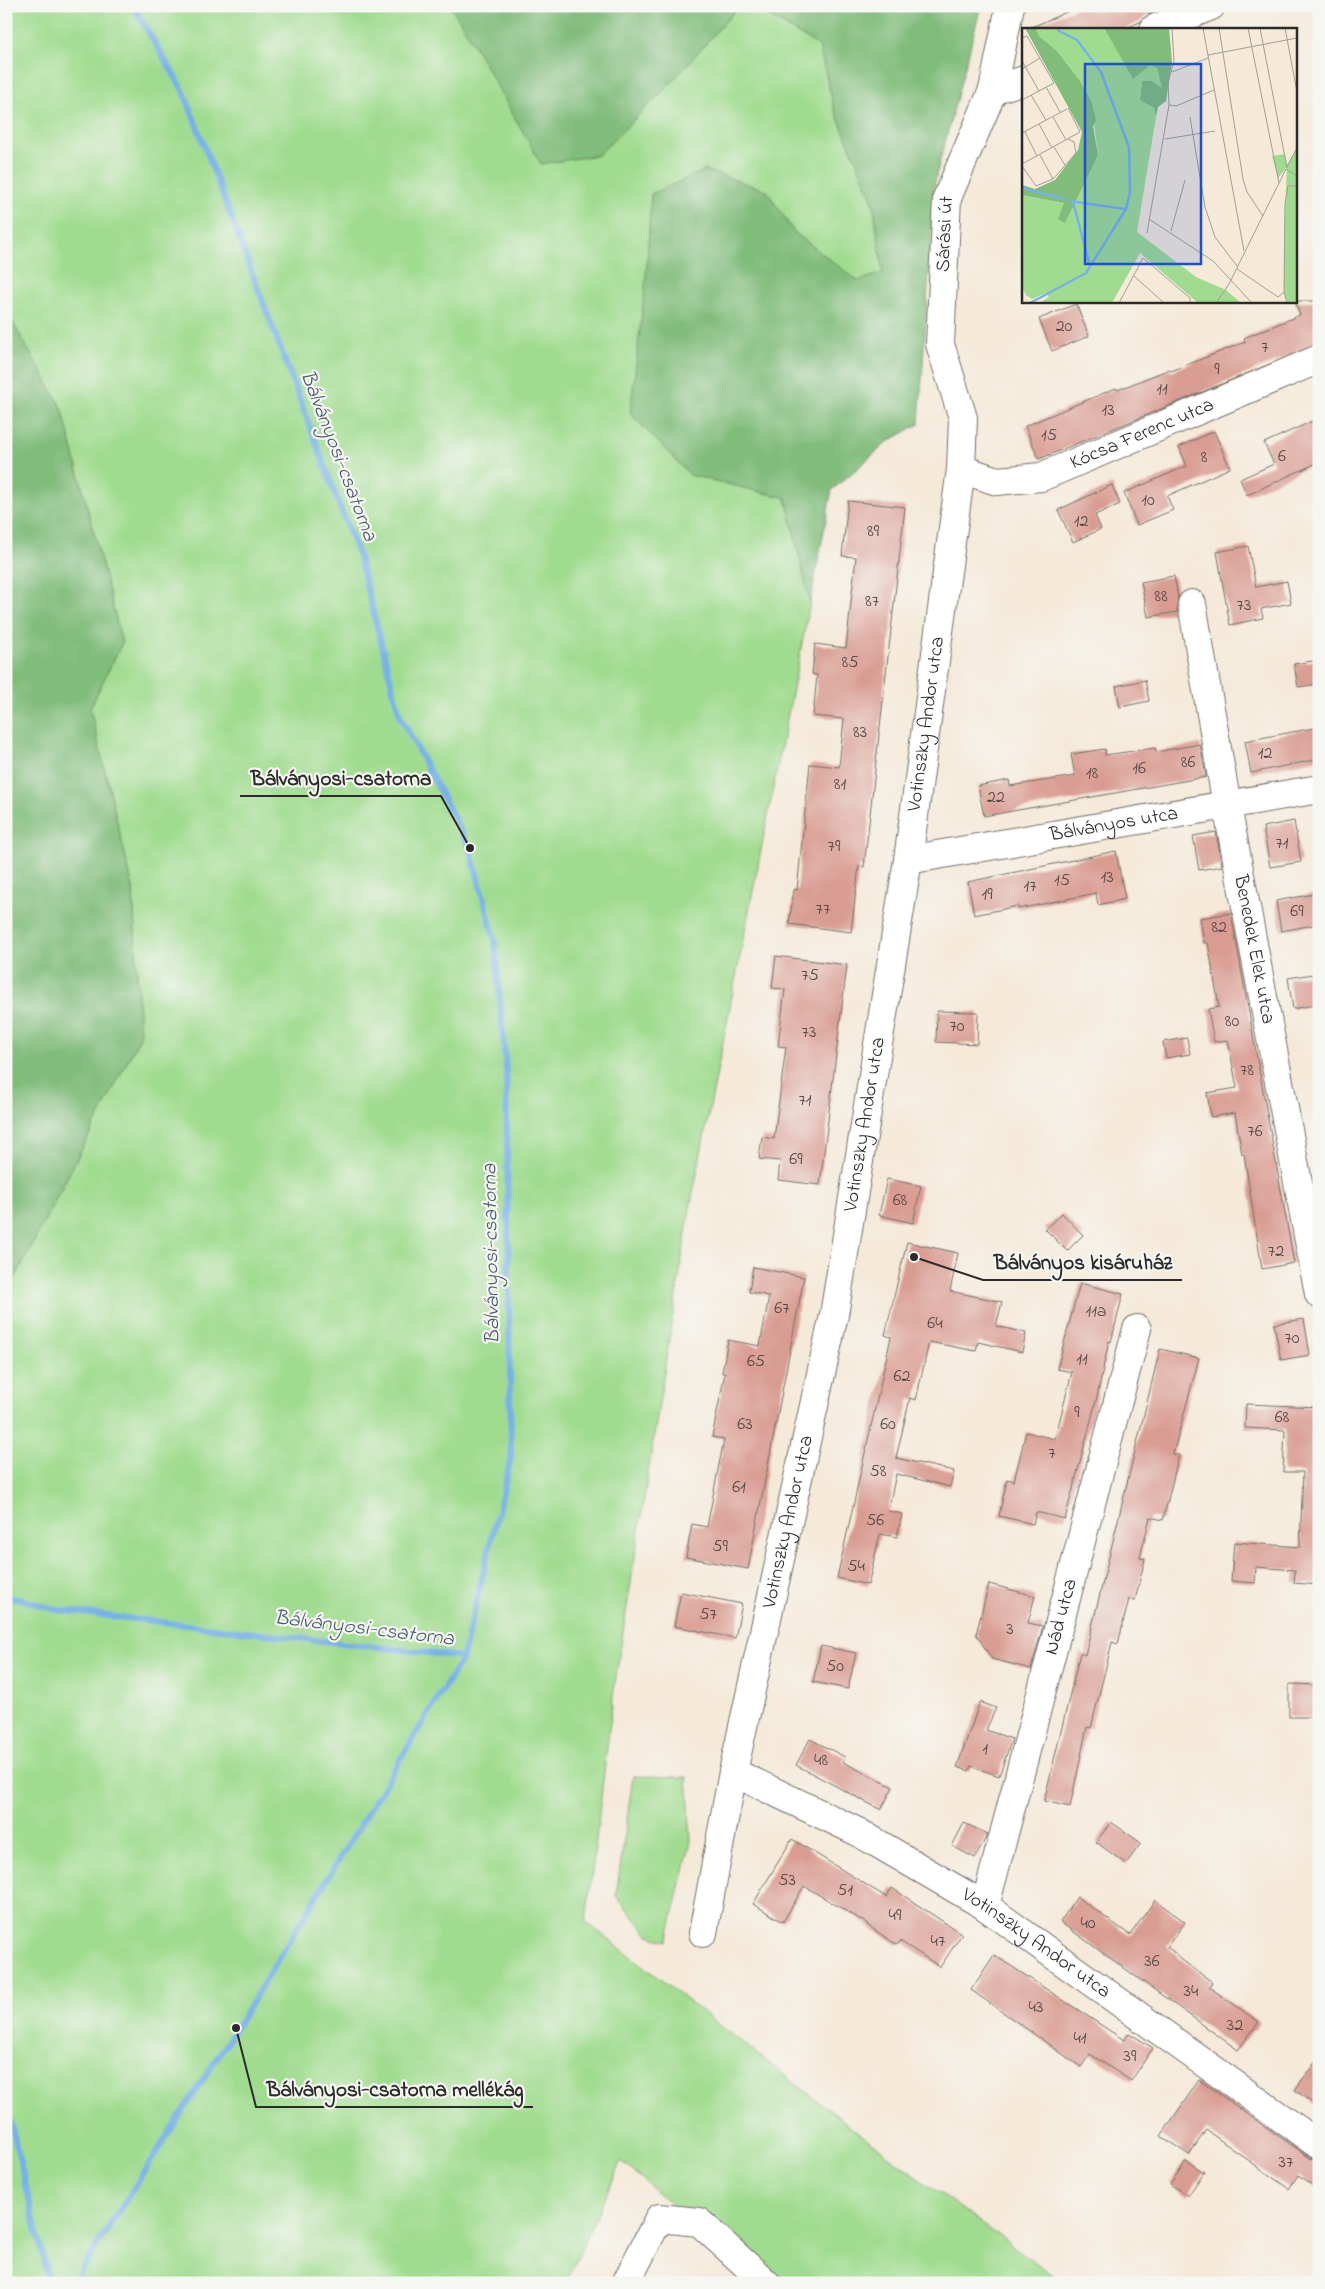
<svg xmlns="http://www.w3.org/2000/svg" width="1325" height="2289" viewBox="0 0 1325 2289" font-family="'Indie Flower',sans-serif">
<rect width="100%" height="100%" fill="#f6f6f2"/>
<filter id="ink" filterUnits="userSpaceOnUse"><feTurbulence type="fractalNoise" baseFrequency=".02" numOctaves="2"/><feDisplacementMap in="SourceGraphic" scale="10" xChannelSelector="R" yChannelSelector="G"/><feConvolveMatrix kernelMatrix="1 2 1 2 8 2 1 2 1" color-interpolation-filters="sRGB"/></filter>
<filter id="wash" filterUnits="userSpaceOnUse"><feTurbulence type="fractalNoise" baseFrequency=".0096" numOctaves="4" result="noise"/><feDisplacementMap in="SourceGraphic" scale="20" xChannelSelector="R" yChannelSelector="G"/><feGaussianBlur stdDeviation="1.12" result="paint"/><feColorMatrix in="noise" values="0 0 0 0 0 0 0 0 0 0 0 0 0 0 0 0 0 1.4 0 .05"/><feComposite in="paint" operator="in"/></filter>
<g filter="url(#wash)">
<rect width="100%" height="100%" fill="#f5e9d8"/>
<path fill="#a0dc8f" stroke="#66845d" d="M 6,6 L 449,6 L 598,155 L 669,85 L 739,6 L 752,6 L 819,46 L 834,108 L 873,201 L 883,274 L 858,282 L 794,232 L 766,190 L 651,195 L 646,279 L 690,475 L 786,498 L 810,603 L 690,1208 L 614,1689 L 586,1922 L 906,2169 L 1064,2283 L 763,2283 L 621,2161 L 566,2283 L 6,2283 L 6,1295 L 140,1037 L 133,888 L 90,708 L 122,643 L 62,408 L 6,311 Z
M 633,1776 L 687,1777 L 691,1841 L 667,1941 L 649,1935 L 616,1896 Z"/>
<path fill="#80bc7a" stroke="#567452" d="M 449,6 L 739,6 L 669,85 L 598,155 L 541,164 L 459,19 Z
M 752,6 L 981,6 L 935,180 L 919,424 L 889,441 L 832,490 L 810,603 L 786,498 L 690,475 L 630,413 L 646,279 L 651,194 L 705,170 L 766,190 L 794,232 L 858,281 L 883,273 L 873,201 L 834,108 L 819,46 Z
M 6,311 L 62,408 L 122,643 L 90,708 L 133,888 L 140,1037 L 6,1295 Z"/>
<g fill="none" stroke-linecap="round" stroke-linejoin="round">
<path stroke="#78b1e8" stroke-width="6" d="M 6,1598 L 20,1599 L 57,1610 L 463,1657
M 6,2103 L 49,2283
M 73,2283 L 236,2028 L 463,1657 L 511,1458 L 506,1070 L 495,941 L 470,848 L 400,716 L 359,557 L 184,92 L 133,6"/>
</g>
<g id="blocks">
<path fill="#d99c92" d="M 1081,6 L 1169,6 L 1148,15 L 1140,22 L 1124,29 L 1027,29 Z
M 1295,301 L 1319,301 L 1319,344 L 1039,459 L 1025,426 L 1116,388 L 1117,390 L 1170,369 L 1171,371 L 1245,342 L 1244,338 L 1300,315 Z
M 1076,304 L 1089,336 L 1052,351 L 1039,319 Z
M 1319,418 L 1319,462 L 1247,495 L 1240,479 L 1274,464 L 1264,443 Z
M 1214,431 L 1230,468 L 1167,496 L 1173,510 L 1137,525 L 1124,493 L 1187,466 L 1179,447 Z
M 1112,485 L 1120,504 L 1095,515 L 1101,529 L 1073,542 L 1058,510 Z
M 848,501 L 905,507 L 864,867 L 859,866 L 851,932 L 789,924 L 794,889 L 797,890 L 810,764 L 839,767 L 844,719 L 813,716 L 817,675 L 812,674 L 815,644 L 846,648 L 856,557 L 842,556 Z
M 1248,546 L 1256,587 L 1287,581 L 1291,603 L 1261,609 L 1263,618 L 1230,625 L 1217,552 Z
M 1174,576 L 1178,597 L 1177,612 L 1148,617 L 1141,582 Z
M 1319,660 L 1319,684 L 1298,687 L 1294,664 Z
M 1145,680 L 1149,701 L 1120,707 L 1116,686 Z
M 1319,727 L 1319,759 L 1251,773 L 1245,741 Z
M 1200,744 L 1206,777 L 984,816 L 978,786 L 1009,780 L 1010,786 L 1075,776 L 1071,754 L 1105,749 L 1105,755 L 1155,748 L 1156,752 Z
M 1294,821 L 1301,862 L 1270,867 L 1263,827 Z
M 1216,832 L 1222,866 L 1199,870 L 1193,836 Z
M 1116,851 L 1125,899 L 1098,905 L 1096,893 L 1018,909 L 1018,906 L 974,915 L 968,882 Z
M 1314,894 L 1319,924 L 1281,931 L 1276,901 Z
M 1231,913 L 1294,1263 L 1262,1269 L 1244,1154 L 1242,1154 L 1235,1113 L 1211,1117 L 1207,1093 L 1237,1088 L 1228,1040 L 1214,1042 L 1208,1009 L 1219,1007 L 1208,943 L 1204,943 L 1200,918 Z
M 776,956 L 847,965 L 820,1185 L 778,1180 L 780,1161 L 759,1159 L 762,1137 L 774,1139 L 786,1047 L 778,1046 L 785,989 L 772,988 Z
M 1319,973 L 1319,1004 L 1293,1009 L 1288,978 Z
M 937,1011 L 978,1012 L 977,1044 L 936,1042 Z
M 1187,1038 L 1190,1054 L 1166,1058 L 1163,1042 Z
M 887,1179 L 921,1186 L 913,1223 L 879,1215 Z
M 1062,1213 L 1083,1235 L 1067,1251 L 1045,1229 Z
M 907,1242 L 958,1253 L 950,1291 L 1002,1302 L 996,1326 L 1026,1333 L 1022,1352 L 978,1342 L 976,1351 L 929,1342 L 916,1400 L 910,1398 L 896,1458 L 954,1471 L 950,1487 L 896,1474 L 888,1511 L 902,1514 L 897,1537 L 880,1534 L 868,1585 L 837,1578 L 891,1337 L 885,1335 Z
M 753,1267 L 804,1277 L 748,1569 L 686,1557 L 692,1524 L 707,1527 L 724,1439 L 712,1437 L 725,1373 L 722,1373 L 728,1340 L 760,1346 L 769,1296 L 749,1292 Z
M 1080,1283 L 1123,1294 L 1111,1342 L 1109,1341 L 1097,1397 L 1065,1519 L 1036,1512 L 1033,1524 L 999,1516 L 1007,1479 L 1014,1481 L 1026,1432 L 1055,1439 L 1072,1372 L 1057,1369 Z
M 1304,1319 L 1310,1355 L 1281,1360 L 1274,1324 Z
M 1160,1349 L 1199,1358 L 1173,1454 L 1179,1455 L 1163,1520 L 1150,1517 L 1140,1558 L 1145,1559 L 1135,1600 L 1129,1599 L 1118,1644 L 1112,1642 L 1091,1728 L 1087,1727 L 1070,1807 L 1044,1801 L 1080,1653 L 1085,1655 Z
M 1246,1404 L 1319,1407 L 1319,1585 L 1294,1583 L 1295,1570 L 1256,1567 L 1255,1583 L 1231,1581 L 1234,1542 L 1300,1547 L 1303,1472 L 1283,1472 L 1285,1430 L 1245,1428 Z
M 989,1584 L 1035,1596 L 1028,1623 L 1043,1626 L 1031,1669 L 992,1659 L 976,1634 Z
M 681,1592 L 742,1604 L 735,1638 L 674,1626 Z
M 821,1646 L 856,1653 L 848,1689 L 813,1682 Z
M 1289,1684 L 1319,1685 L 1319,1717 L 1289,1717 Z
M 980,1702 L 996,1708 L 986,1730 L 1012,1739 L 999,1776 L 971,1766 L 969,1771 L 957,1767 Z
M 810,1739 L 845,1757 L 843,1762 L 893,1787 L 881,1810 L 796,1765 Z
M 1111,1822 L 1141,1843 L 1126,1864 L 1096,1842 Z
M 964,1823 L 988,1834 L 975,1858 L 952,1846 Z
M 792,1839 L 886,1897 L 892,1888 L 962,1934 L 940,1967 L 900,1941 L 897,1945 L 867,1925 L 868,1924 L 804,1886 L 783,1922 L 753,1904 Z
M 1077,1897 L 1130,1935 L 1155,1900 L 1185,1922 L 1167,1947 L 1179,1956 L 1178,1957 L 1212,1982 L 1209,1987 L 1259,2022 L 1238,2050 L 1060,1922 Z
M 994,1955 L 1124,2040 L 1129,2033 L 1153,2048 L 1131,2081 L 1090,2054 L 1081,2067 L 971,1990 Z
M 1319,2057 L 1319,2108 L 1295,2090 Z
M 1199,2080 L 1310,2158 L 1319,2161 L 1319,2190 L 1298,2175 L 1289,2189 L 1206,2130 L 1189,2155 L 1161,2136 Z
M 1186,2161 L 1204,2172 L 1188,2196 L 1170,2184 Z"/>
</g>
</g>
<g filter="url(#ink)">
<use href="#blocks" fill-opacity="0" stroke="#726e68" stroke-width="1"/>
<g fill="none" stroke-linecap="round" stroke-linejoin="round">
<defs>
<g id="minor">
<path d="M 1154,29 L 1211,6"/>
<path d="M 993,90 L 1024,80"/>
<path id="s1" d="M 961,469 L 997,481 L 1041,477 L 1319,359"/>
<path id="s2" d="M 1192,604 L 1227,806 L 1319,1294"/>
<path id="s3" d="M 908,860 L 1319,789"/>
<path id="s4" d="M 733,1772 L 858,1832 L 985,1906 L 1319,2145"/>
<path id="s5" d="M 985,1906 L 1137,1329"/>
<path id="s6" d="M 703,1933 L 733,1772 L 834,1315 L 908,860 L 961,469 L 963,418 L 940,344 L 947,198 L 993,90 L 1010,6"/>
<path d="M 626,2283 L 659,2218 L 699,2222 L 766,2283"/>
</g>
</defs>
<use href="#minor" stroke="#726e68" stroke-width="30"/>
<use href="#minor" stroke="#fff" stroke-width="28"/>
</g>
</g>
<g text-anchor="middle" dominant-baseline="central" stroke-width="4.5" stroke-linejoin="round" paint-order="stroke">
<g font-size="18" fill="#564745">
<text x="1064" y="327">20</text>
<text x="1265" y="348">7</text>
<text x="1217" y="370">9</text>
<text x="1162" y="390">11</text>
<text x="1108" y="411">13</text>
<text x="1049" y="436">15</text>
<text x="1282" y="457">6</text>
<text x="1204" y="458">8</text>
<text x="1148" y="501">10</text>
<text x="1081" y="522">12</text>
<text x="873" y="532">89</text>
<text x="1161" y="597">88</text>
<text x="872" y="602">87</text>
<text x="1244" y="606">73</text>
<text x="850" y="663">85</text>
<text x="860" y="733">83</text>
<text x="1265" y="754">12</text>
<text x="1188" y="763">86</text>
<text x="1139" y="769">16</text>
<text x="1092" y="774">18</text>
<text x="840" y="785">81</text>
<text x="996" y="798">22</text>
<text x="1282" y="844">71</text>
<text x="834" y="847">79</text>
<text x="1107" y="878">13</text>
<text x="1062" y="881">15</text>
<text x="1030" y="887">17</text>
<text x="987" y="895">19</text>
<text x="823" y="910">77</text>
<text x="1297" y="912">69</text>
<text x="1219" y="928">82</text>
<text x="810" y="976">75</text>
<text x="1232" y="1022">80</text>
<text x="957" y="1027">70</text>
<text x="809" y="1033">73</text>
<text x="1247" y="1071">78</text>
<text x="805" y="1101">71</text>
<text x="1255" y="1132">76</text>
<text x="796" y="1160">69</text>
<text x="900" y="1201">68</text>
<text x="1276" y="1252">72</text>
<text x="782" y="1309">67</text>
<text x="1096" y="1312">11a</text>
<text x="935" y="1324">64</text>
<text x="1292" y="1339">70</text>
<text x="1082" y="1360">11</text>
<text x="756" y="1362">65</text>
<text x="902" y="1377">62</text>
<text x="1077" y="1413">9</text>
<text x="1282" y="1418">68</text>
<text x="745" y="1425">63</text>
<text x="888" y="1425">60</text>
<text x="1052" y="1454">7</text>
<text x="878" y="1472">58</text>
<text x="739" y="1488">61</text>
<text x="875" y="1521">56</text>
<text x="720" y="1547">59</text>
<text x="856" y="1567">54</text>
<text x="708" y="1615">57</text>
<text x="1010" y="1630">3</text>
<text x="835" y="1667">50</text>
<text x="985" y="1750">1</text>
<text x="821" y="1761">48</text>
<text x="787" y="1881">53</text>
<text x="845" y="1891">51</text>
<text x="895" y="1916">49</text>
<text x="1088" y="1924">40</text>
<text x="938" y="1942">47</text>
<text x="1152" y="1962">36</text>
<text x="1191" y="1992">34</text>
<text x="1036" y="2008">43</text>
<text x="1235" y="2026">32</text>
<text x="1080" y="2039">41</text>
<text x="1130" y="2057">39</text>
<text x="1286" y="2163">37</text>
</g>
<g font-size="20" fill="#2b2b2b" stroke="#f6f6f2">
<text stroke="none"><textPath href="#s6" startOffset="1726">Sárási út</textPath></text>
<text stroke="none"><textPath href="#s1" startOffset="192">Kócsa Ferenc utca</textPath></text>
<text stroke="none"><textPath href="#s6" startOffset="1230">Votinszky Andor utca</textPath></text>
<text stroke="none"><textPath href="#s3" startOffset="209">Bálványos utca</textPath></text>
<text stroke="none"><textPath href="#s2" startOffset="351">Benedek Elek utca</textPath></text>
<text stroke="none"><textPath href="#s6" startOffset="825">Votinszky Andor utca</textPath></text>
<text stroke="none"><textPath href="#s6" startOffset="420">Votinszky Andor utca</textPath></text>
<text stroke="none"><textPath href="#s5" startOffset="299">Nád utca</textPath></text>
<text stroke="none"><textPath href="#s4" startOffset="349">Votinszky Andor utca</textPath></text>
</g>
<g font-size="21" font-style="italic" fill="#465a6d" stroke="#f6f6f2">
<text transform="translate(338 456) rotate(69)">Bálványosi-csatorna</text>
<text transform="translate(492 1254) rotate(-91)">Bálványosi-csatorna</text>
<text transform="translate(364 1629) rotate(7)">Bálványosi-csatorna</text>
</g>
</g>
<g transform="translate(1022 28)">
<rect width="275" height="275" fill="#f5e9d8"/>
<path d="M 14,0 L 82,0 L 111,50 L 128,36 L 135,40 L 141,60 L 120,53 L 118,72 L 132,80 L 134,89 L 115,204 L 174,249 L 204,262 L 219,275 L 176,275 L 118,225 L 90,275 L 18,275 L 27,269 L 24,265 L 10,271 L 4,267 L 0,259 L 0,167 L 43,175 L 63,151 L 76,127 L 69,72 L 58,53 L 35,23 L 17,8 ZM 275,119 L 275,275 L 266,275 L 262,264 L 262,205 L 265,139 L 256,150 L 250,128 L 263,126 L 265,137 Z" fill="#a0dc8f"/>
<path d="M 3,0 L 14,0 L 17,8 L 35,23 L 58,53 L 69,72 L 74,92 L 71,98 L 76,127 L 43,195 L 36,191 L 42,175 L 0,167 L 0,157 L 13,161 L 33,152 L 56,122 L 60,104 ZM 82,0 L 147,0 L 150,34 L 144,73 L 136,79 L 134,89 L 132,80 L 118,72 L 120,53 L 130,53 L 140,60 L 135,40 L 128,37 L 111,51 Z" fill="#80bc7a"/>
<path fill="none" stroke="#78b1e8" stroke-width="2.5" d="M 0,160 L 43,171M 47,173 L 103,181M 51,174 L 68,238M 8,275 L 64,245 L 104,181 L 108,164 L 107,119 L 79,44 L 55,12 L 35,2"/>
<path fill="none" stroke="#a49d93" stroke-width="1" d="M 181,0 L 222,223M 197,0 L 221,151 L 225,164 L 241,188M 226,0 L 257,155M 238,0 L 265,140M 263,0 L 275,64M 0,10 L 5,8 L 32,55 L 0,72M 186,27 L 275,10M 0,33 L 17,63M 0,41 L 18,30M 150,44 L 186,30M 24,59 L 38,84M 9,67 L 24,92M 147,77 L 154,78 L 192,62M 31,89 L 44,112M 168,89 L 183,179 L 193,209 L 215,238M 17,96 L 30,120M 3,104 L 15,128M 0,105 L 45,81M 143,111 L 193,103M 32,119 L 43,137M 18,127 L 31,151M 0,136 L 58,104 L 46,80M 0,138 L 14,158 L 31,151 L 54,125 L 52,114 L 46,111M 265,139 L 275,120M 127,191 L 191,233 L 230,275M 149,203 L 163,152M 125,205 L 147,77 L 146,54 L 152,34 L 150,0M 215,241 L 256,269 L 262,264M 112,248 L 142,275M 97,275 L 121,230 L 168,270 L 168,275M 194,275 L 207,256 L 264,141 L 275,148M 265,275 L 262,264 L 263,176 L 266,158 L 275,158"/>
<path fill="#1d4ed8" fill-opacity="0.15" stroke="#1d4ed8" stroke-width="2.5" d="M 63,36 L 179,36 L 179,236 L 63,236 Z"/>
<rect width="275" height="275" fill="none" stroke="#2b2b2b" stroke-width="2.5"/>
</g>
<path fill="none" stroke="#2b2b2b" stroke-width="2" d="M470 848L441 796H240M914 1257L983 1280H1182M236 2028L256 2107H533"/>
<g fill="#2b2b2b" stroke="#f6f6f2" stroke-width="2">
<circle cx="470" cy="848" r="5"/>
<circle cx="914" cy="1257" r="5"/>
<circle cx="236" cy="2028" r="5"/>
</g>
<g font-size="21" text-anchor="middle" font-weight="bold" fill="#2b2b2b" stroke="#f6f6f2" stroke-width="4.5" stroke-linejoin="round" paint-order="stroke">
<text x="341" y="785">Bálványosi-csatorna</text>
<text x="1083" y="1269">Bálványos kisáruház</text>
<text x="395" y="2096">Bálványosi-csatorna mellékág</text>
</g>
<rect width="1325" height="2289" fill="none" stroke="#f6f6f2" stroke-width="25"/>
</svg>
